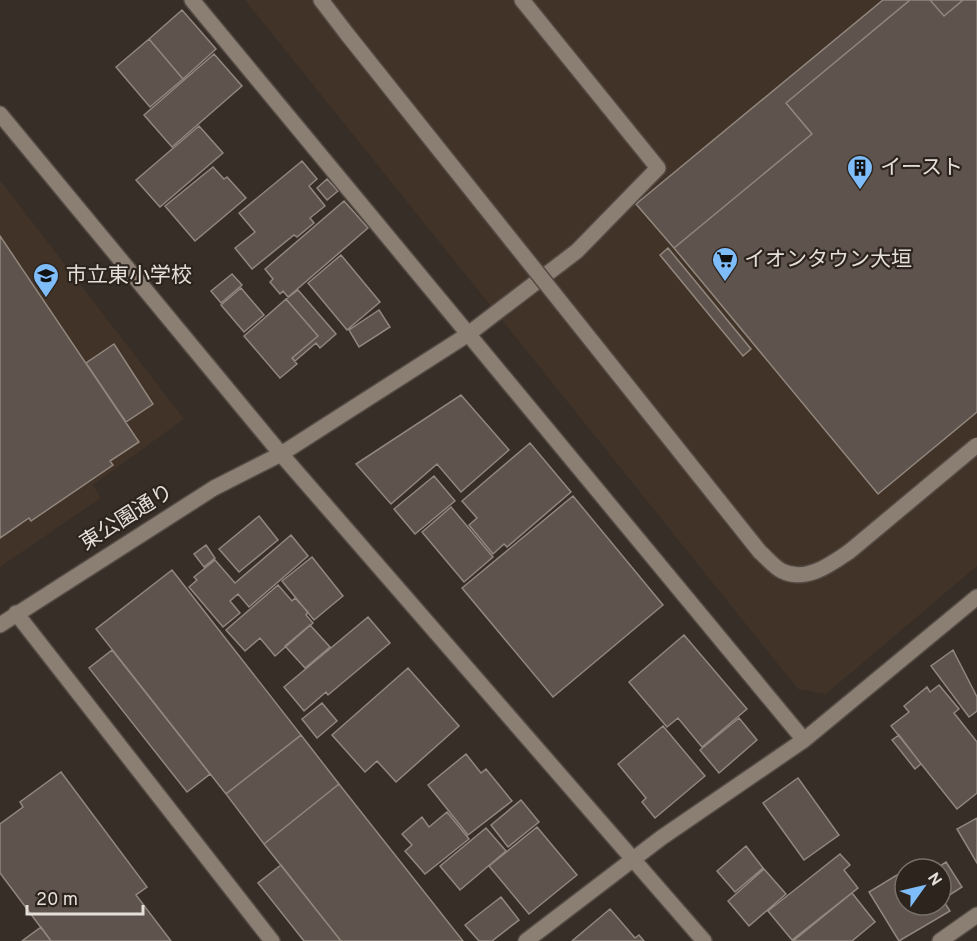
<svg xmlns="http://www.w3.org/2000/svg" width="977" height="941" viewBox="0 0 977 941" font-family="Overpass,'Noto Sans JP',sans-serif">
<rect width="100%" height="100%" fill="#372e27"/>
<path fill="#413327" d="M 245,0 L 977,0 L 977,566 L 826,694 L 798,689 Z
M 0,180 L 184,419 L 93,485 L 101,498 L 0,567 Z"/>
<path fill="#5f544d" stroke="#92877e" stroke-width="1.5" d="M 883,0 L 910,0 L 786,103 L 812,134 L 674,248 L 636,204 Z
M 910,0 L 930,0 L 944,16 L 963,0 L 977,0 L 977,412 L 878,494 L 674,248 L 812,134 L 786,103 Z
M 930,0 L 963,0 L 944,16 Z
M 182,10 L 216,49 L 183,79 L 149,39 Z
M 149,39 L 183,79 L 150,107 L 116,67 Z
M 214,54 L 242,86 L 172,147 L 144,115 Z
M 199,126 L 223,153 L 160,207 L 136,180 Z
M 302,161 L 317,179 L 309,186 L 325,206 L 310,218 L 314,223 L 297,237 L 294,235 L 252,269 L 235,248 L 255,232 L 239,213 Z
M 213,167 L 224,179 L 227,177 L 246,198 L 195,241 L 165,206 Z
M 327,179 L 338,191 L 327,200 L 317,188 Z
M 344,201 L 368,228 L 288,297 L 283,291 L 280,294 L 270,282 L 273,279 L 265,269 Z
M 0,236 L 139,442 L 110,461 L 113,465 L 31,521 L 29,518 L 0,538 Z
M 668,248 L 751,349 L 743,356 L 660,255 Z
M 341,255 L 380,302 L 347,330 L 308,283 Z
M 232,274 L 242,285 L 221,303 L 211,291 Z
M 241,288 L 264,315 L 244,332 L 221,305 Z
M 298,290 L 336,334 L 320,348 L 316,343 L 295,361 L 292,358 L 318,336 L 286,299 Z
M 286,299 L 318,336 L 292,358 L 297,364 L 280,378 L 244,336 Z
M 379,310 L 390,327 L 359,347 L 349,330 Z
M 114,344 L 153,404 L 126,422 L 86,363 Z
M 461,395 L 509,450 L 461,492 L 437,464 L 391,504 L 356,464 Z
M 530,443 L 571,492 L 507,547 L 504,544 L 493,554 L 469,525 L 477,518 L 462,501 Z
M 434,476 L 455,501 L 415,534 L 394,509 Z
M 573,496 L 663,605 L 553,697 L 462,588 Z
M 451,507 L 493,557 L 464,582 L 422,532 Z
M 259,516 L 278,540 L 239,572 L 219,549 Z
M 291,535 L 308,556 L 249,607 L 238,594 L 230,601 L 240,613 L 223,627 L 189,587 L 197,580 L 194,577 L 215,560 L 235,583 Z
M 206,545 L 215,558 L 204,567 L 194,554 Z
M 312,557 L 343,596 L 314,620 L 282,581 Z
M 172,570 L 301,735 L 226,794 L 96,629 Z
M 278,585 L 292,601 L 295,598 L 308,612 L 306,615 L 313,623 L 275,656 L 260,638 L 245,651 L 226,630 Z
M 368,617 L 390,643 L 328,695 L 326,692 L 304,711 L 284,687 Z
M 310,625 L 330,647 L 305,668 L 285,646 Z
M 684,635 L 747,709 L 702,747 L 678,718 L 667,727 L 629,682 Z
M 112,650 L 210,774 L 187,792 L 89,668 Z
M 953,650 L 977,697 L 977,711 L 969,717 L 931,666 Z
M 408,668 L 459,726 L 396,782 L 377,761 L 365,772 L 332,735 Z
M 939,685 L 959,709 L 954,713 L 977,742 L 977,793 L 957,809 L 891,726 L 909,712 L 904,706 L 927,687 L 930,692 Z
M 322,703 L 337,721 L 317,738 L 302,719 Z
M 739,718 L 757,740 L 719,773 L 700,750 Z
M 663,726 L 705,776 L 655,818 L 642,802 L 646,798 L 618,764 Z
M 301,735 L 339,784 L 264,844 L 226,794 Z
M 899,735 L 921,764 L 915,769 L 892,740 Z
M 466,754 L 481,773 L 486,769 L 512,801 L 468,835 L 428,785 Z
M 61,772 L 147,887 L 136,895 L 171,941 L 51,941 L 0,873 L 0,824 L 23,807 L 20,802 Z
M 798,778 L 839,835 L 804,860 L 763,803 Z
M 339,784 L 463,941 L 341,941 L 264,844 Z
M 521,800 L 539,822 L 508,847 L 491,825 Z
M 447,812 L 469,839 L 425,874 L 405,851 L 412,845 L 402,834 L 422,817 L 429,827 Z
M 977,818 L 977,863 L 957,829 Z
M 537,827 L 577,875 L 529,914 L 489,866 Z
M 486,828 L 506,851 L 460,890 L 440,866 Z
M 746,846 L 763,868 L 735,892 L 717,871 Z
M 840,854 L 850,865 L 844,870 L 858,888 L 792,940 L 768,911 Z
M 946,862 L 962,887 L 948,896 L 941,884 L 941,869 L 935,869 Z
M 281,865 L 341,941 L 304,941 L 258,883 Z
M 764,869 L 786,894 L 749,926 L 728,901 Z
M 905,870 L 905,905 L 941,905 L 941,897 L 950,911 L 899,941 L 869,892 Z
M 852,893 L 875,922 L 852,941 L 793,941 Z
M 501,897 L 519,920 L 492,941 L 479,941 L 465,925 Z
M 610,909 L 635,938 L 639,935 L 644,941 L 572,941 Z
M 41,927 L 51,941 L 22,941 Z"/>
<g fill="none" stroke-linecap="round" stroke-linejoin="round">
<defs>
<path id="minor" d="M 192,0 L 804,740
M 321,0 L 347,34
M 0,114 L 281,454 L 704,941
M 16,613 L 272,941
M 0,625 L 214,488 L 281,454 L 467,335 L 577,251 L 658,168 L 522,0
M 526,941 L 661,838 L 804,740 L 977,597
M 940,941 L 977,915"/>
</defs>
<use href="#minor" stroke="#534a44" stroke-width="18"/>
<use href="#minor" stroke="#8b7e73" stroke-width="15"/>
<defs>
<path id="minor-bridge" d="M 347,34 L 760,552 C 767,558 774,567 782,571 C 806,583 831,564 850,551 L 977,445"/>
</defs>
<use href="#minor-bridge" stroke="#534a44" stroke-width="18" stroke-linecap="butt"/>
<use href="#minor-bridge" stroke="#8b7e73" stroke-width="15"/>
</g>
<defs>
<symbol id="building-pin" viewBox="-11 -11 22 30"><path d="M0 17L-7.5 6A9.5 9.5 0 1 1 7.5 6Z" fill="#7ebdf9" stroke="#2d241d"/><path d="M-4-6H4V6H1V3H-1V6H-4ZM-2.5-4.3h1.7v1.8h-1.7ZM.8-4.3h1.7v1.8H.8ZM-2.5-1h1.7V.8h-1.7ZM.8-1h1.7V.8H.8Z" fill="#111"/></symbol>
<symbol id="supermarket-pin" viewBox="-11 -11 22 30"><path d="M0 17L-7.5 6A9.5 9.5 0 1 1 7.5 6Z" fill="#7ebdf9" stroke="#2d241d"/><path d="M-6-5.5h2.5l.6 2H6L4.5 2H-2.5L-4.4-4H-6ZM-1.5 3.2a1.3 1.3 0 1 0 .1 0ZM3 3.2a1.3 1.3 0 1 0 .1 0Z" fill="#111"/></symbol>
<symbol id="school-pin" viewBox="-11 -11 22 30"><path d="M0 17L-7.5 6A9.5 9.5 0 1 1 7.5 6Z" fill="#7ebdf9" stroke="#2d241d"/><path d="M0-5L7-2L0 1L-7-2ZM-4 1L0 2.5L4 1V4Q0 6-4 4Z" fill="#111"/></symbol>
</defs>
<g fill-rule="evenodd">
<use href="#building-pin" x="845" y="153" width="30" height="40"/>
<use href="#supermarket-pin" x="710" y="245" width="30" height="40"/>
<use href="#school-pin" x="31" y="261" width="30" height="40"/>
</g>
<g text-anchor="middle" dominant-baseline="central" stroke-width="4.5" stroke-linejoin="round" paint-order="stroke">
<g font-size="21" fill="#e5dfda" stroke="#2d241d" text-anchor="start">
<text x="880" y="168">イースト</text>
<text x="744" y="260">イオンタウン大垣</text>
<text x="66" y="276">市立東小学校</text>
</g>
<g font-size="21" fill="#e5dfda" stroke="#2d241d">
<text transform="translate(127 518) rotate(-32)">東公園通り</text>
</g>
</g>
<g transform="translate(923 887) rotate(56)"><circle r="28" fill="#2d241d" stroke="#776f69" stroke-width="1.5"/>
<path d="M0-4.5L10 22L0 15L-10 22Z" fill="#7ebdf9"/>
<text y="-9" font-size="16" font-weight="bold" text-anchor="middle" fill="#e5dfda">N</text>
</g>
<path d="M27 905v9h116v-9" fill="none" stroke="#e5dfda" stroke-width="3"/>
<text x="36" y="905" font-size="18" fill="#e5dfda" stroke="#2d241d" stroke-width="4.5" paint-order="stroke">20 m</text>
</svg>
